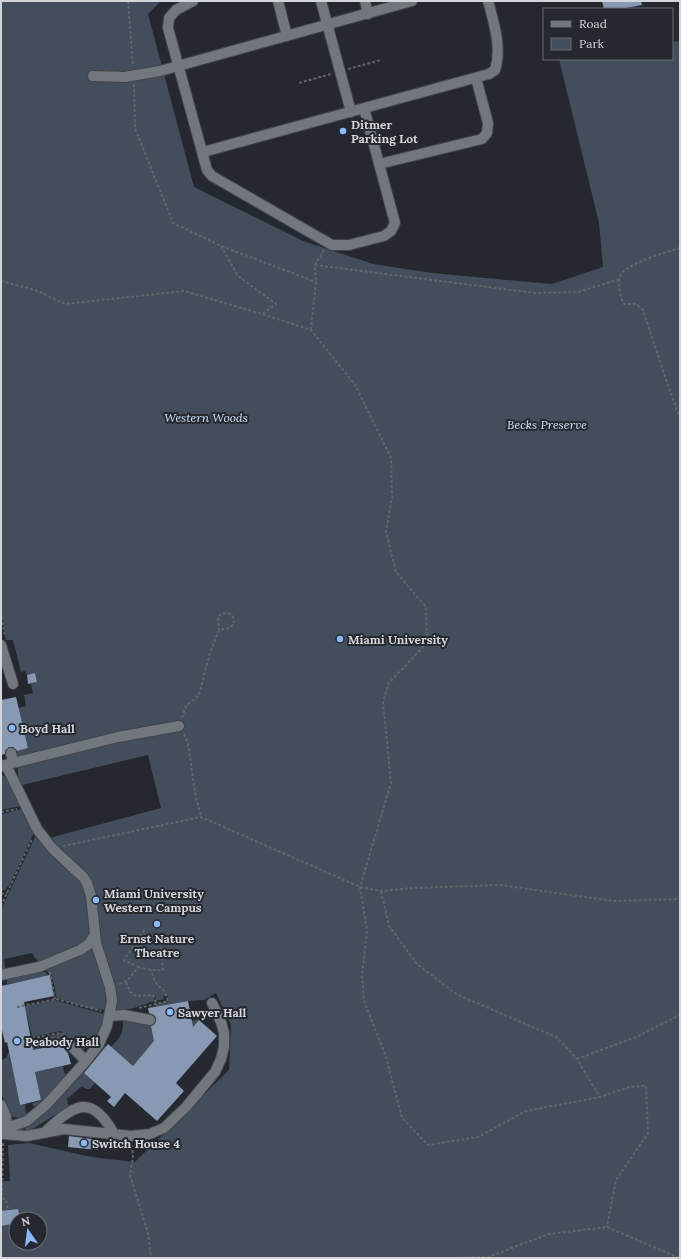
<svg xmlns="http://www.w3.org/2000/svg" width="681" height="1259" viewBox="0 0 681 1259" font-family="Lora,serif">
<rect width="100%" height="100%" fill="#25292f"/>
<path fill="#444d5c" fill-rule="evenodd" d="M 1,1 L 161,1 L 148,14 L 194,187 L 303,241 L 373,264 L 432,273 L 552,284 L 603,267 L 599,223 L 559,59 L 672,59 L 672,42 L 680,41 L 680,1258 L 1,1258 L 1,1181 L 10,1181 L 8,1145 L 29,1143 L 91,1157 L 135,1162 L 229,1070 L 231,1025 L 216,993 L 204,1000 L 188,1001 L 158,1006 L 158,1004 L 169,1001 L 167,995 L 163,996 L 164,999 L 156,1001 L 155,996 L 153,996 L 154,1001 L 131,1009 L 116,1011 L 116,988 L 102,952 L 94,897 L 64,855 L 50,839 L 53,837 L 161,808 L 148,755 L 22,785 C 17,778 17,769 19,760 L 13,752 L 28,748 L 18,708 L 26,706 L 24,695 L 33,693 L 31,684 L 37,682 L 35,673 L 27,675 L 25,671 L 21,672 L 13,640 L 6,640 L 1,607 ZM 16,1219 L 40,1219 L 40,1243 L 16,1243 Z
M 1,774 L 7,779 L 21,806 L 1,810 Z
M 22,809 L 34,832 L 10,884 L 5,890 L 1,891 L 1,814 Z
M 36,835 L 77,876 L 87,891 L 90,930 L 87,940 L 84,943 L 39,962 L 35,958 L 32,953 L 4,959 L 5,968 L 3,971 L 1,969 L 1,910 Z
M 92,945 C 100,967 109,987 105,1010 L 92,1009 L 57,998 C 54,989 55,975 45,970 Z
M 42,971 L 45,972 L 49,976 L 7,984 L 7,979 Z
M 54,1000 L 104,1014 C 101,1026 97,1045 83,1049 L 65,1043 L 61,1031 L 32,1037 L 27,1015 L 19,1016 L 17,1008 Z
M 123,1018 L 150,1022 L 152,1031 L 192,1023 L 192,1021 L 198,1019 L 199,1020 L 183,1039 L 161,1034 L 133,1066 L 111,1047 C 122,1035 123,1035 123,1018 Z
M 60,1034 L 62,1044 L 32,1050 L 30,1040 Z
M 103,1046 L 106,1047 L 83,1072 L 95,1083 L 90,1089 L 86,1089 L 82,1086 L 67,1099 L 69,1108 L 58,1113 L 31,1130 L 25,1130 L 25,1127 L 30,1124 Z
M 9,1052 L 20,1105 L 25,1104 L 26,1114 L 23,1118 L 13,1117 L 1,1094 L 1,1060 L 6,1058 Z
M 63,1066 L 64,1072 L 66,1075 L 39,1106 L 36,1107 L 33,1106 L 32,1103 L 41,1101 L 35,1072 Z"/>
<path fill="#8899b4" d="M 602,1 L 641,1 L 642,5 L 620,9 L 604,9 Z
M 35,673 L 37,682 L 28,684 L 27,675 Z
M 16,697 L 28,748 L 17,751 L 13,747 L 9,747 L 5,751 L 5,754 L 1,755 L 1,700 Z
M 50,975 L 54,996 L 24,1002 L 33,1050 L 62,1044 L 62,1046 L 68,1053 L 71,1064 L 35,1072 L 41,1100 L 20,1105 L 7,1042 L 5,1043 L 1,1026 L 1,986 Z
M 188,1001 L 193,1027 L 199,1020 L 217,1036 L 176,1083 L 184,1091 L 157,1121 L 125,1093 L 114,1107 L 107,1101 L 111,1097 L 84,1073 L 108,1044 L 133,1066 L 154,1041 L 151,1026 L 155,1024 L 156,1018 L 154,1015 L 149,1013 L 148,1008 Z
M 69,1136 L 99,1140 L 98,1150 L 68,1147 Z
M 18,1209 L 20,1219 L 16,1219 L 16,1223 L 1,1226 L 1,1211 Z"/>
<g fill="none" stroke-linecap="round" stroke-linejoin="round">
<defs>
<path id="minor" d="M 193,1 L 176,10 L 169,18 L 168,28 L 207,170 L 212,176 L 332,245 L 349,245 L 384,236 L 391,231 L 395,223 L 364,108
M 278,1 L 287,36
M 321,1 L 351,112
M 365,1 L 368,14
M 93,76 L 125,77 L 160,71 L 412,1
M 203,152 L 489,74 L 495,70 C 502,48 494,23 488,1
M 379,164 L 482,139 L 487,133 L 488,123 L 476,78
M 1,645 L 13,684
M 11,753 L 13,763
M 6,765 L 37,829 L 52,848 L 83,877 L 87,883 L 91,896 L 96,943 L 110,987 L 112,1001 L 107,1026 L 99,1044 L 86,1061 L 47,1104 L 27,1121 L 7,1128
M 1,766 L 118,737 L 179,726
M 1,975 L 39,967 L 80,950 L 89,944 L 94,936
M 109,1016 L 124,1015 L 150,1020
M 69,1044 L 86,1061
M 1,1105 L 6,1116 L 7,1128 L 4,1133
M 44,1133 C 72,1107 90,1090 114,1134
M 3,1134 L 27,1136 L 64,1129 L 131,1136 L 150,1134 L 164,1128 L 186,1107 L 215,1072 L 221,1059 L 224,1047 L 224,1033 L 221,1022 L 212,1003"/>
</defs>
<use href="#minor" stroke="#41454a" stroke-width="12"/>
<path stroke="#61656a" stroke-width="2" stroke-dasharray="3 2" stroke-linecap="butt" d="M 128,1 L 133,66
M 348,69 L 381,60
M 299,83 L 331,74
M 134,84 L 135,128 L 173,223 L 221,246 L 316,282
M 221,246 L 238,276 L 276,304 L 262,314
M 680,248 C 667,252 632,262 623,272 C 615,280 620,295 624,304 L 636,304 L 643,310 L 666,380 L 680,418
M 315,265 L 535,293 L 578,292 L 620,279
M 1,281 L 38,291 L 65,304 L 184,291 L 262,314 L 311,330 L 355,385 L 391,458 L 392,496 L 386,532 L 396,572 L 426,607 L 427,643 L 389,683 L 383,701 L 391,783 L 360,887 L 367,930 L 362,976 L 364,1001 L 386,1057 L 402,1118 L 428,1145 L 478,1137 L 526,1111 L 600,1097 L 629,1087 L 646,1086 L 648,1133 L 616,1180 L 607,1227
M 311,330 L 316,282 L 315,265 L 324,250
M 1,612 L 5,637
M 182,718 L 186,706 L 199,695 L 209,656 L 219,630 L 229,628 L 233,625 L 234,619 L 231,614 C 225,613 222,612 218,617 L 219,630
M 184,734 L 188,743 L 195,793 L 201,817
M 1,812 L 17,809
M 63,846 L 201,817 L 360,887 L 381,891 L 414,888 L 500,885 L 613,901 L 680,899
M 381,891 L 389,926 L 417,964 L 456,994 L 558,1038 L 577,1059 L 600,1097
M 1,894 L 8,892
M 1,906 L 32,839
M 138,967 L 151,970 L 163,970 L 160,933
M 49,972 L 50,974 L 55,999
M 126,982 L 130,992 L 136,996 L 153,995 L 157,1006
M 119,984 C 129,981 132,975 138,967 L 124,960 L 145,929
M 17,1007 L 56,999 L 101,1011
M 139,1008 L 168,1001 L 165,992 L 155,982 L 151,970
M 32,1038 L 61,1033 L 62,1038
M 577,1059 L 636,1037 L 680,1015
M 3,1143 L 2,1198 L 6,1200 L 8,1210
M 132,1145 L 133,1158 L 130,1175 L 148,1233 L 151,1258
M 447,1258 L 488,1257 L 549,1234 L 607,1227 L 677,1257
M 671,1258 L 680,1257"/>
<use href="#minor" stroke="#72777e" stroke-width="10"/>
</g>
<g fill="#8db9fc" stroke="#25292f" stroke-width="1.5">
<circle cx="343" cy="131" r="4"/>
<circle cx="340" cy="639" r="4"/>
<circle cx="12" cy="728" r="4"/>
<circle cx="96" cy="900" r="4"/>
<circle cx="157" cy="924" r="4"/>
<circle cx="170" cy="1012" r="4"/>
<circle cx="17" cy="1041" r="4"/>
<circle cx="84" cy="1143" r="4"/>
</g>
<g text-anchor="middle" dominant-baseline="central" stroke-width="4" stroke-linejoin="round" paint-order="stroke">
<g font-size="12" font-weight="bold" fill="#d3d6da" stroke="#25292f" text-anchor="start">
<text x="351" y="124">Ditmer<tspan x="351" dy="14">Parking Lot</tspan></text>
<text x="348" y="639">Miami University</text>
<text x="20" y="728">Boyd Hall</text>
<text x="104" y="893">Miami University<tspan x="104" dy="14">Western Campus</tspan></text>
<text x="157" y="938" text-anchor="middle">Ernst Nature<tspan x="157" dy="14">Theatre</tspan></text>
<text x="178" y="1012">Sawyer Hall</text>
<text x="25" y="1041">Peabody Hall</text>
<text x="92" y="1143">Switch House 4</text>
</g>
<g font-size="12" font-style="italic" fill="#cee1fd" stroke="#25292f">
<text x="206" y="417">Western Woods</text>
<text x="547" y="424">Becks Preserve</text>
</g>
</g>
<rect width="681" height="1259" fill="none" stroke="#d3d6da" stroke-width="4"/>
<rect x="543" y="8" width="130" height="52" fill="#25292f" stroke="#6b6e73"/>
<rect x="551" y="21" width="20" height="6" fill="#72777e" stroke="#6b6e73"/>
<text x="579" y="28" font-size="12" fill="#d3d6da">Road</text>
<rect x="551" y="38" width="20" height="12" fill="#444d5c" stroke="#6b6e73"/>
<text x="579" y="48" font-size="12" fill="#d3d6da">Park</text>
<g transform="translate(28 1231) rotate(346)"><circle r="19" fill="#25292f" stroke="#6b6e73"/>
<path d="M0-3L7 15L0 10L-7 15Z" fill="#8db9fc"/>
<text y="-6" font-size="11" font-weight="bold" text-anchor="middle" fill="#d3d6da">N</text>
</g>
</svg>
